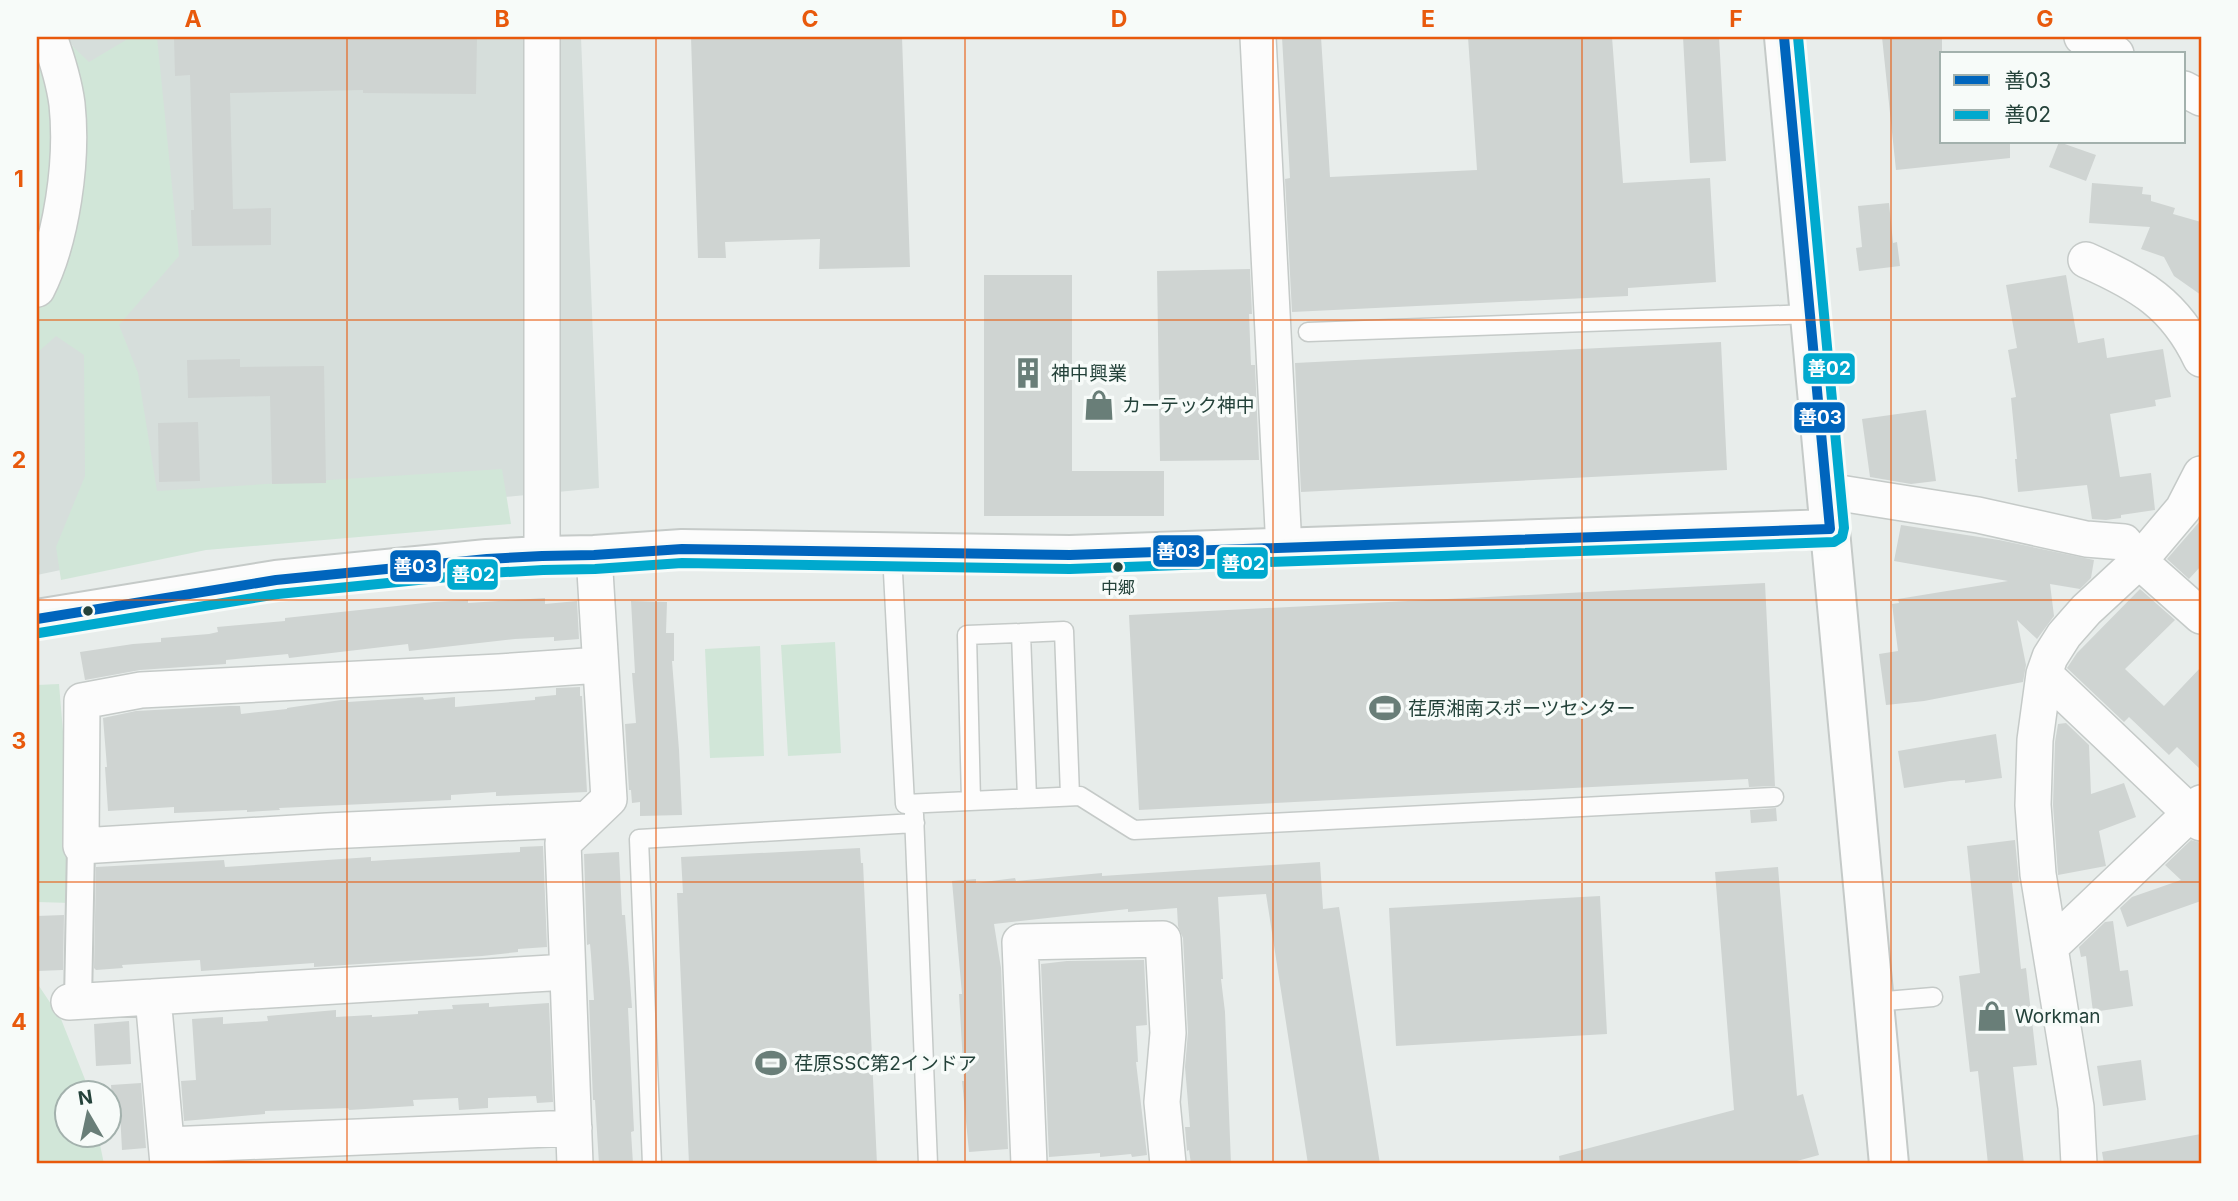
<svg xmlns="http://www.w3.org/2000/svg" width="2238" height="1201" font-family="Inter,'Noto Sans JP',sans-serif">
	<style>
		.built { fill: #d6dedb }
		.green { fill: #d1e6d8 }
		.building { fill: #cfd4d2 }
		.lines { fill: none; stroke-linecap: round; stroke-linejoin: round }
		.service-casing { stroke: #c5cac8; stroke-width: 21 }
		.pedestrian-casing { stroke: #c5cac8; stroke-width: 30 }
		.minor-casing { stroke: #c5cac8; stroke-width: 38 }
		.tertiary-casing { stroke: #c5cac8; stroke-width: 42 }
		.service { stroke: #fcfcfc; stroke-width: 18 }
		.pedestrian { stroke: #fcfcfc; stroke-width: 26 }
		.minor { stroke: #fcfcfc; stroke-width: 35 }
		.tertiary { stroke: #fcfcfc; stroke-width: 38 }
		.bus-1-casing { stroke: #f7fbf9; stroke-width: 16 }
		.bus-2-casing { stroke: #f7fbf9; stroke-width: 16 }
		.bus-1 { stroke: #0065bd; stroke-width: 10 }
		.bus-2 { stroke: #00a9ce; stroke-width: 10 }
		.grid { fill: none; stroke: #e8590c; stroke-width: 2; stroke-opacity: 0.55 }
		.bus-dot { fill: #24423a; stroke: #f7fbf9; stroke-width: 2.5 }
		.labels { text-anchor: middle; stroke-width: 7; stroke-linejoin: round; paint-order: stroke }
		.bus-label { font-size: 17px; fill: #24423a; stroke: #f7fbf9 }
		.poi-label { font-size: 19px; fill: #24423a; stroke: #f7fbf9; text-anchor: start }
		.line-badge { stroke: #f7fbf9; stroke-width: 2.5 }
		.badge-label { font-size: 19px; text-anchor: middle; font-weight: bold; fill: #fff }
		.neatline { fill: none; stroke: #e8590c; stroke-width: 2.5 }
		.grid-label { font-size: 23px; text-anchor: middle; font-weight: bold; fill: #e8590c }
	</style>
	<rect width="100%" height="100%" fill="#e8edeb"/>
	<path class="built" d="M 68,37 L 581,37 L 599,488 L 327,514 L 37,575 L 37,333 L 95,89 Z"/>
	<path class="green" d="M 37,37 L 63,37 L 89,62 L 131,37 L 157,37 L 179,256 L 119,325 L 138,373 L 157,491 L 502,469 L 511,524 L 206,550 L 61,580 L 56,547 L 85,476 L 84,355 L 56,336 L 37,353 Z
		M 835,642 L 841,753 L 788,756 L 781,645 Z
		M 760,646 L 764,756 L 710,758 L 705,649 Z
		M 59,684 L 71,827 L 71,903 L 37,902 L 37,685 Z
		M 37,983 L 61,1019 L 90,1092 L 66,1092 L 66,1134 L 98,1135 L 104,1164 L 37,1164 Z"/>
	<path class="building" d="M 174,37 L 477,37 L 476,94 L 363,93 L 363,90 L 230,93 L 233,209 L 271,208 L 271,245 L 192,246 L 191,210 L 194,210 L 190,75 L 175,76 Z
		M 691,37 L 902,37 L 910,267 L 819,269 L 820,239 L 725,242 L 726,258 L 698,258 Z
		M 1282,37 L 1321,37 L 1330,177 L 1477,170 L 1468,37 L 1612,37 L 1623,183 L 1710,178 L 1716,282 L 1628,288 L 1628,296 L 1292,312 L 1285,179 L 1290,178 Z
		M 1683,37 L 1719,37 L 1726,161 L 1690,163 Z
		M 1882,37 L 1942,37 L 1942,142 L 2010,142 L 2010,158 L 1896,170 Z
		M 2059,142 L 2096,155 L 2086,181 L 2049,167 Z
		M 2092,183 L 2143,187 L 2142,194 L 2151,195 L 2151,201 L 2175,208 L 2173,214 L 2201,222 L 2201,295 L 2174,276 L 2164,257 L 2141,249 L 2150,227 L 2089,223 Z
		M 1889,203 L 1893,243 L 1897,242 L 1900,266 L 1859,271 L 1856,248 L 1862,247 L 1858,206 Z
		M 1250,269 L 1252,314 L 1249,314 L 1251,365 L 1255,365 L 1259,460 L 1160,461 L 1157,271 Z
		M 984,275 L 1072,275 L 1072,471 L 1164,471 L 1164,516 L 984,516 Z
		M 2066,275 L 2078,343 L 2104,338 L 2107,358 L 2163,349 L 2171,397 L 2155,400 L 2156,406 L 2110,414 L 2120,477 L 2151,473 L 2155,510 L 2121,515 L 2121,518 L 2106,520 L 2092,519 L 2087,485 L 2018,492 L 2015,459 L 2017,459 L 2011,398 L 2016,397 L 2008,350 L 2017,348 L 2006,285 Z
		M 1721,342 L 1727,470 L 1301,492 L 1295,363 Z
		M 240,359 L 240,367 L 324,366 L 326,483 L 272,484 L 270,396 L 188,398 L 187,360 Z
		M 1926,410 L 1936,481 L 1911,484 L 1870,477 L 1862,419 Z
		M 198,422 L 200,481 L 159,482 L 158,423 Z
		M 2201,520 L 2201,566 L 2189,579 L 2167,559 Z
		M 1901,525 L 1999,540 L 2094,560 L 2091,578 L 2080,589 L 2050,584 L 2054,616 L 2037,639 L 2017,620 L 2026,665 L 2023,682 L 1924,701 L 1886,705 L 1879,654 L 1898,651 L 1892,604 L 1899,603 L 1898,599 L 2008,581 L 1894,561 Z
		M 1765,583 L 1775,786 L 1749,787 L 1748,779 L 1139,810 L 1129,615 Z
		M 2140,589 L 2175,620 L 2125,669 L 2164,706 L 2201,667 L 2201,770 L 2177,747 L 2169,755 L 2129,717 L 2124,722 L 2067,668 L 2077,653 Z
		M 545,598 L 545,604 L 577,601 L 579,639 L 554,641 L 554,637 L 515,639 L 409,651 L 408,644 L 289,658 L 288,654 L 226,660 L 226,664 L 140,670 L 85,680 L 80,652 L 133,644 L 161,642 L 161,638 L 209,634 L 218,632 L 217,627 L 285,621 L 285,618 L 434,602 L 468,600 L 468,603 Z
		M 631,601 L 667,602 L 666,633 L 674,633 L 674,661 L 672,661 L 679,750 L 682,815 L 640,816 L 640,802 L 632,803 L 631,790 L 629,790 L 625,724 L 636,723 L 632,673 L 635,673 Z
		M 580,687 L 580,696 L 582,696 L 587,792 L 496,796 L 496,792 L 451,795 L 451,800 L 279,808 L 280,810 L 247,812 L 247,810 L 174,813 L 174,807 L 108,811 L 105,767 L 107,767 L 103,718 L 136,711 L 229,706 L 240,706 L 241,714 L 287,709 L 287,708 L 341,700 L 348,700 L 348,702 L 423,697 L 424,700 L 455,697 L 455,707 L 535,700 L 535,697 L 556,695 L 556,688 Z
		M 2066,723 L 2089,745 L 2091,794 L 2124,783 L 2136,817 L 2099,831 L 2106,866 L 2058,875 L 2053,805 L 2055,742 L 2058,724 Z
		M 1996,734 L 2002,778 L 1965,783 L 1965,780 L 1950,781 L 1904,788 L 1898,751 Z
		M 1776,808 L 1777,821 L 1751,823 L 1750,810 Z
		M 2015,840 L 2019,882 L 2012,883 L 2021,969 L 2026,968 L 2037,1065 L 2013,1067 L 2024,1164 L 1988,1164 L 1978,1071 L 1970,1072 L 1959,976 L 1980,973 L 1967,846 Z
		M 2191,840 L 2201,843 L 2201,901 L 2127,927 L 2120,908 L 2132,897 L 2181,880 L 2165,865 Z
		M 543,846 L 547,947 L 518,949 L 518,952 L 482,956 L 314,967 L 314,963 L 201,971 L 200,960 L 122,965 L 123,968 L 96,970 L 94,968 L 96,867 L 224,860 L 225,867 L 371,857 L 371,861 L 520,852 L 520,847 Z
		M 860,848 L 861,863 L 863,863 L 877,1164 L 689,1164 L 677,893 L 683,893 L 681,857 Z
		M 619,852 L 622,915 L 625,915 L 632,1008 L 628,1008 L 634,1131 L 631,1132 L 633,1164 L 599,1164 L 595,1100 L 593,1100 L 589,1000 L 594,1000 L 591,955 L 590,944 L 587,945 L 584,854 Z
		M 1320,862 L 1323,909 L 1339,907 L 1380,1164 L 1308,1164 L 1266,894 L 1218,897 L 1223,979 L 1221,979 L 1225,1012 L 1231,1164 L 1191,1164 L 1189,1150 L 1187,1151 L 1185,1127 L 1190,1127 L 1185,1067 L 1188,1032 L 1183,938 L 1178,926 L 1177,908 L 1128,912 L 1128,909 L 994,924 L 1001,968 L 1008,1149 L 969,1152 L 962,1081 L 964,1081 L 959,994 L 962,994 L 952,881 L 976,879 L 976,883 L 1015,878 L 1016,881 L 1102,873 L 1102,876 Z
		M 1778,867 L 1797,1096 L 1803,1094 L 1819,1155 L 1786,1164 L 1560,1164 L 1559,1156 L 1734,1110 L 1715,872 Z
		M 1600,896 L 1607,1034 L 1396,1046 L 1389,908 Z
		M 64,915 L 63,970 L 37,971 L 37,916 Z
		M 2113,921 L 2120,971 L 2128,970 L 2133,1006 L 2093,1012 L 2086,956 L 2081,957 L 2079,947 L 2105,922 Z
		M 1144,960 L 1147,1025 L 1136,1026 L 1138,1062 L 1136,1062 L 1147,1155 L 1132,1157 L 1131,1154 L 1100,1157 L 1100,1153 L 1049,1157 L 1041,964 L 1067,961 Z
		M 489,1003 L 489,1007 L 549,1003 L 553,1102 L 537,1103 L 536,1096 L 488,1098 L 488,1108 L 459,1110 L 458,1098 L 413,1100 L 414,1106 L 349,1110 L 348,1108 L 265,1111 L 265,1114 L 184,1121 L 181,1081 L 196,1080 L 192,1019 L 223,1017 L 223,1024 L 268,1021 L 267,1016 L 336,1010 L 336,1017 L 372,1015 L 372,1017 L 418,1014 L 418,1011 L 453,1009 L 452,1005 Z
		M 129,1021 L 131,1064 L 96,1066 L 94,1024 Z
		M 2141,1060 L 2146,1100 L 2103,1106 L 2097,1066 Z
		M 141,1083 L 146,1148 L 122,1150 L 120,1112 L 113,1112 L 111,1085 Z
		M 2201,1134 L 2201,1162 L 2104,1164 L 2102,1152 Z"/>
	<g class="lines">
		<defs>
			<path id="service" d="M 1308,332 L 1810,314
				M 892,553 L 905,804 L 1080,796 L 1134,830 L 1774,797
				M 1021,633 L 1064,631 L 1070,796
				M 971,801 L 967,635 L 1021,633 L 1027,798
				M 914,814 L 928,1164
				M 1874,1002 L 1933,997
				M 652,1164 L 639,839 L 915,823"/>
			<path id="pedestrian" d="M 78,1001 L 81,846"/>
			<path id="minor" d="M 542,37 L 542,556
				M 1258,37 L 1284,549
				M 2082,37 L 2116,54
				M 2184,89 L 2201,98
				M 2086,260 C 2140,284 2175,304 2201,359
				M 37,289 C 62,240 73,160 67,104 C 64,81 57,59 49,37
				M 1827,491 L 1978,515 L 2086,539 L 2124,542 L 2139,561 L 2201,616
				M 2044,674 L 2201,823
				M 588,819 L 327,831 L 81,846 L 82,701 L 141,690 L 499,672 L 600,665
				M 2050,947 L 2201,803
				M 153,997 L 168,1164
				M 69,1002 L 567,972
				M 167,1145 L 574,1128
				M 575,1164 L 563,843 L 609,799 L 594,555
				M 1029,1164 L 1020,942 L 1163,939 L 1168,1033 L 1162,1102 L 1168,1164
				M 2079,1164 L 2076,1107 L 2038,874 L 2033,805 L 2035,740 L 2044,674 L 2050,657 L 2064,635 L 2086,610 L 2139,561 L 2183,509 L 2201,474"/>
			<path id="tertiary" d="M 1784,37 L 1889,1164
				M 37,619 L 276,580 L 487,559 L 542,556 L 594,555 L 682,549 L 1070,555 L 1830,529"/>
		</defs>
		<use href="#service" class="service-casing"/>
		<use href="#pedestrian" class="pedestrian-casing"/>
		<use href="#minor" class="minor-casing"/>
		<use href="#tertiary" class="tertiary-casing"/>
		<use href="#service" class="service"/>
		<use href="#pedestrian" class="pedestrian"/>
		<use href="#minor" class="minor"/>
		<use href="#tertiary" class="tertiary"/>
		<defs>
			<path id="bus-1" d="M 37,619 L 276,580 L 487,559 L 542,556 L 594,555 L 682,549 L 1070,555 L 1830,529 L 1784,37"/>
			<path id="bus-2" d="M 39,633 L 278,594 L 488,573 L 543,570 L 595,569 L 682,563 L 1070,569 L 1834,542 L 1842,537 L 1844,528 L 1798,37"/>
		</defs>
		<use href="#bus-1" class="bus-1-casing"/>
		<use href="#bus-2" class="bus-2-casing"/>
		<use href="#bus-1" class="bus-1"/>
		<use href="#bus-2" class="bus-2"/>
	</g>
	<path class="grid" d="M 347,37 L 347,1164M 656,37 L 656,1164M 965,37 L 965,1164M 1273,37 L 1273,1164M 1582,37 L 1582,1164M 1891,37 L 1891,1164M 37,320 L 2201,320M 37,600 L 2201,600M 37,882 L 2201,882"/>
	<defs>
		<symbol id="building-bare" viewBox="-9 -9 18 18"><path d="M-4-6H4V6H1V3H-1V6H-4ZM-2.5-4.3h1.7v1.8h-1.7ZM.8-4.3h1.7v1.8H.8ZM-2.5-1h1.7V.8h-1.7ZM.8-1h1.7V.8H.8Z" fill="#697e78" stroke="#f7fbf9" stroke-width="2.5" paint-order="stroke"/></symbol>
		<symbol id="shop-bare" viewBox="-9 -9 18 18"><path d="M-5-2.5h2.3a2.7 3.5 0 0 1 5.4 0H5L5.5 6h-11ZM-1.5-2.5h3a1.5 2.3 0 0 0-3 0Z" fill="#697e78" stroke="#f7fbf9" stroke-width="2.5" paint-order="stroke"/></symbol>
		<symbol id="stadium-bare" viewBox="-9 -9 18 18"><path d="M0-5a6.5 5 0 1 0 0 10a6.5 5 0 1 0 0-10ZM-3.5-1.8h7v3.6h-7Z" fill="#697e78" stroke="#f7fbf9" stroke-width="2.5" paint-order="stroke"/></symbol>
	</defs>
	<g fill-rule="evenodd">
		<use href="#building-bare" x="1006" y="351" width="44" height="44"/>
		<use href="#shop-bare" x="1077" y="383" width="44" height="44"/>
		<use href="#stadium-bare" x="1363" y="686" width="44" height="44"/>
		<use href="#shop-bare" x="1970" y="994" width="44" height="44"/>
		<use href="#stadium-bare" x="749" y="1041" width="44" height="44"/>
	</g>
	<g class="bus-dot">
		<circle cx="1118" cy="567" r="6"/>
		<circle cx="88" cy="611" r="6"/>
	</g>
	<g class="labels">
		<g class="bus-label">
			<text x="1118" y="594">中郷</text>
		</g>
		<g class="poi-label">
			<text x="1051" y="380">神中興業</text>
			<text x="1122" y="412">カーテック神中</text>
			<text x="1408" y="715">荏原湘南スポーツセンター</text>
			<text x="2015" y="1023">Workman</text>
			<text x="794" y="1070">荏原SSC第2インドア</text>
		</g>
	</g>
	<g class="line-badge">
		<rect x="1802" y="352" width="54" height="33" rx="7" fill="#00a9ce"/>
		<rect x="1793" y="401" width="53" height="33" rx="7" fill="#0065bd"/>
		<rect x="1152" y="534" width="53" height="34" rx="7" fill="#0065bd"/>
		<rect x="1216" y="546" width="53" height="34" rx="7" fill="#00a9ce"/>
		<rect x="389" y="549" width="53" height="34" rx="7" fill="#0065bd"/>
		<rect x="446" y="558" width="53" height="33" rx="7" fill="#00a9ce"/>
	</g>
	<g class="badge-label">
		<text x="1829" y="375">善02</text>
		<text x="1820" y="424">善03</text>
		<text x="1178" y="558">善03</text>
		<text x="1243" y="570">善02</text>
		<text x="415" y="573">善03</text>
		<text x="473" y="581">善02</text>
	</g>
	<rect width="2238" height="1201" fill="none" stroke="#f7fbf9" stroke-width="77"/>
	<rect x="1940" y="52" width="245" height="91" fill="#f7fbf9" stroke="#a3b1ad" stroke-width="2"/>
	<rect x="1954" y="75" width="35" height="10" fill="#0065bd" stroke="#a3b1ad" stroke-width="2"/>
	<text x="2004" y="88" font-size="21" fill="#24423a">善03</text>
	<rect x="1954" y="110" width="35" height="10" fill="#00a9ce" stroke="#a3b1ad" stroke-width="2"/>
	<text x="2004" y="122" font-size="21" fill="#24423a">善02</text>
	<g transform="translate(88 1114) rotate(351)"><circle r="33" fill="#f7fbf9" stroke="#a3b1ad" stroke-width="2"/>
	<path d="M0-5L12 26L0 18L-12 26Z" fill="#697e78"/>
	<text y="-10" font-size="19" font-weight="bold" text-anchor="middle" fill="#24423a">N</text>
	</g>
	<rect x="38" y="38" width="2162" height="1124" class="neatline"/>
	<g class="grid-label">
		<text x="193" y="27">A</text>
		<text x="502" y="27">B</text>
		<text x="810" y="27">C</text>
		<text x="1119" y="27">D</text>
		<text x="1428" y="27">E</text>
		<text x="1736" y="27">F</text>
		<text x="2045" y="27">G</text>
		<text x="19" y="187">1</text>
		<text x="19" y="468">2</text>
		<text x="19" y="749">3</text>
		<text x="19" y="1030">4</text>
	</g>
</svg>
